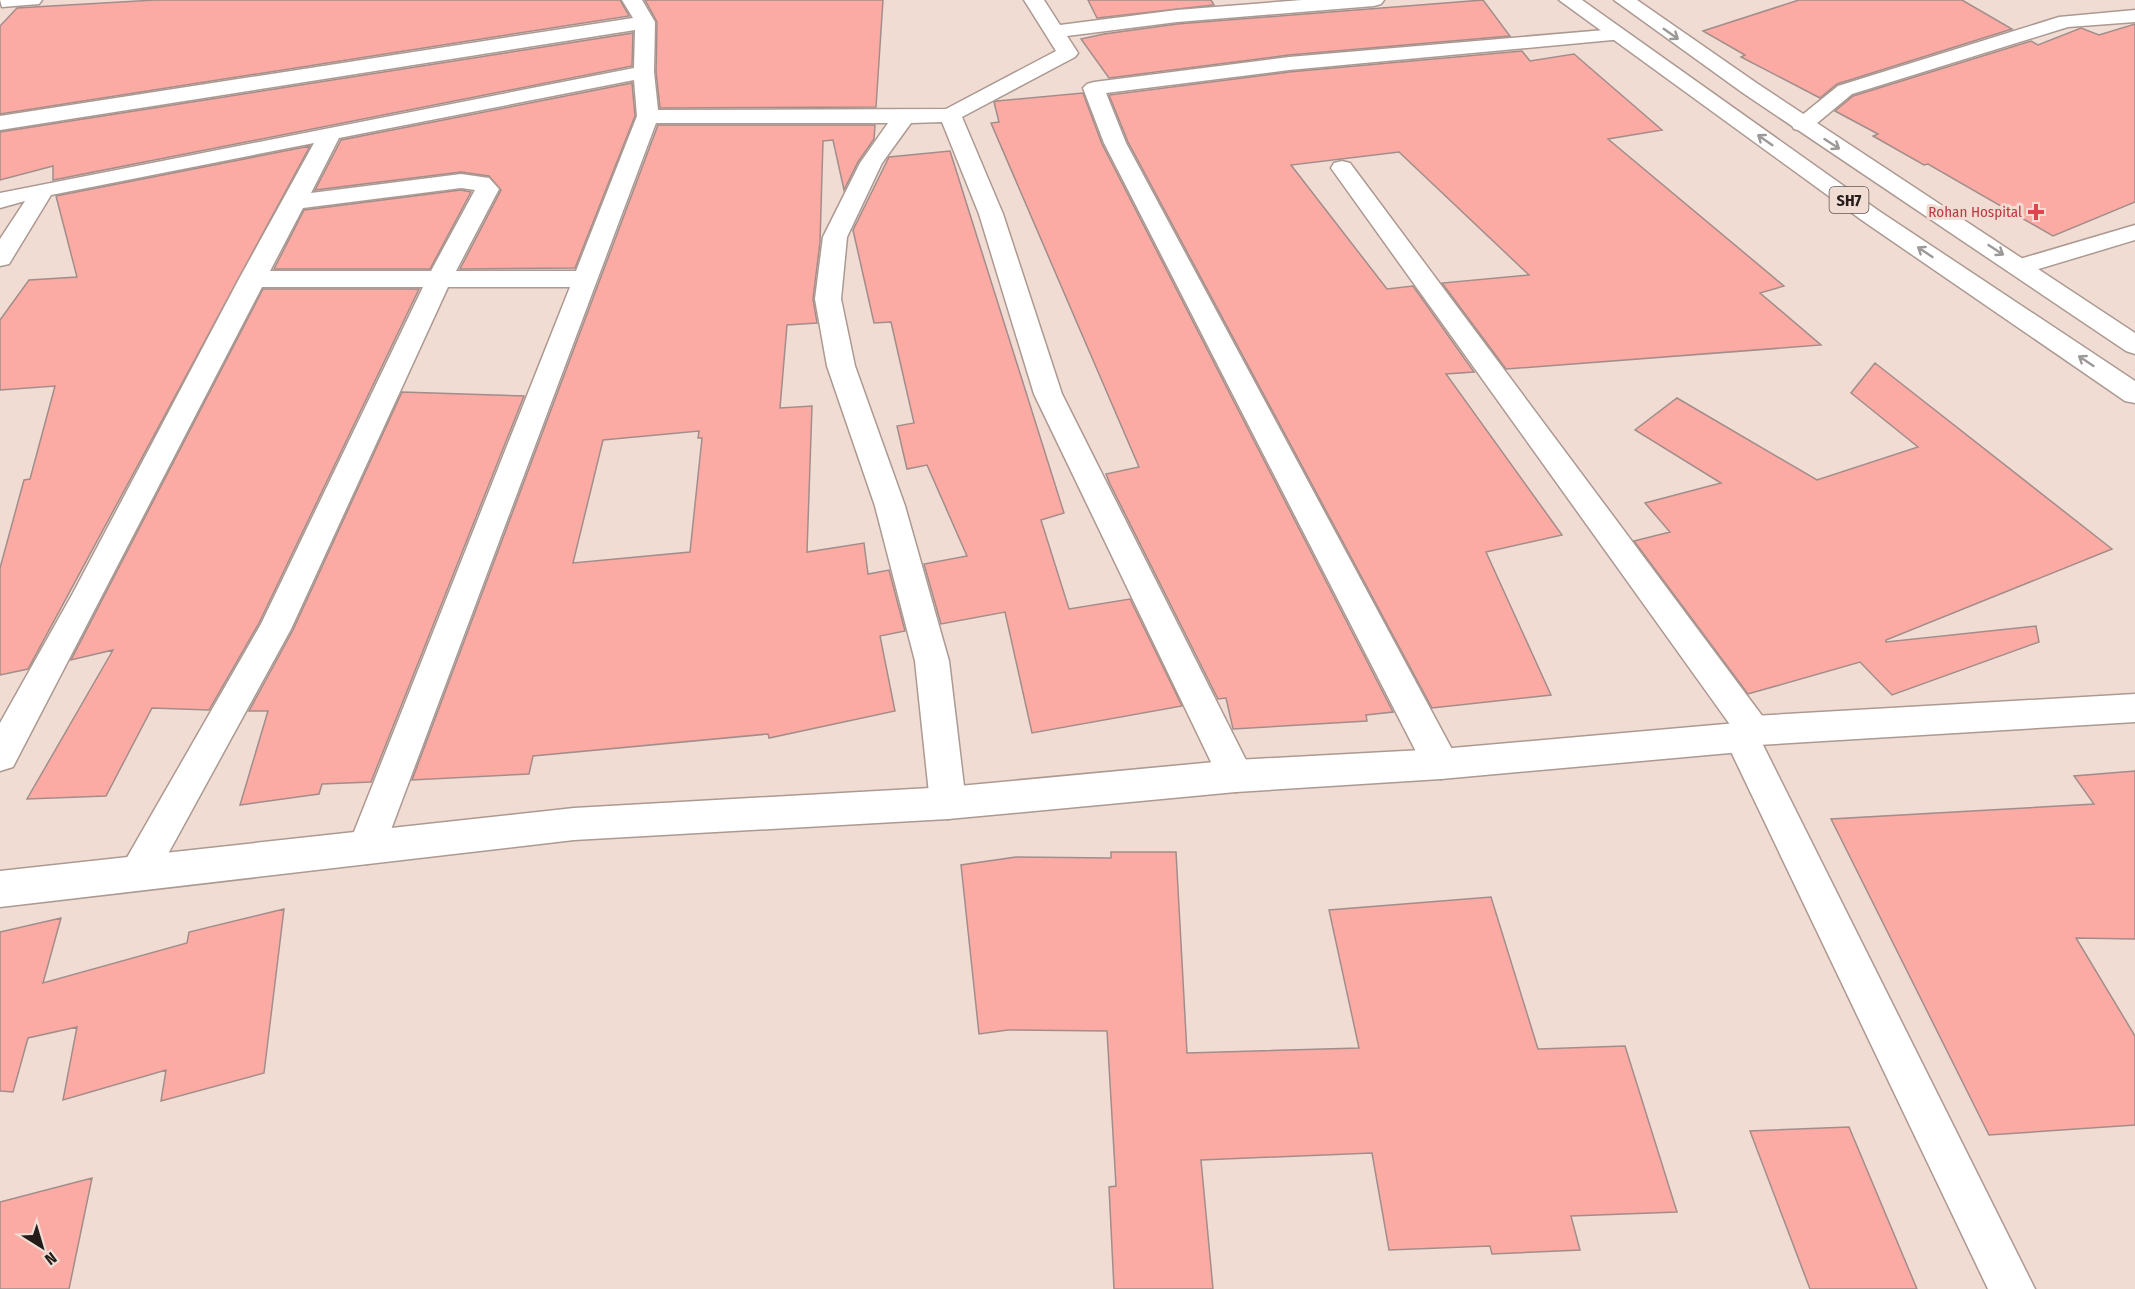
<svg xmlns="http://www.w3.org/2000/svg" width="2135" height="1289" font-family="'Fira Sans Condensed',sans-serif">
	<style>
		.building { fill: #fbaba3; stroke: #a28d8b; stroke-width: 1.5; fill-rule: evenodd }
		.lines { fill: none; stroke-linecap: round; stroke-linejoin: round }
		.minor-casing { stroke: #ac9991; stroke-width: 3 }
		.tertiary-casing { stroke: #ac9991; stroke-width: 3 }
		.primary-casing { stroke: #ac9991; stroke-width: 3 }
		.minor { fill: #fff; fill-rule: evenodd }
		.tertiary { fill: #fff; fill-rule: evenodd }
		.primary { fill: #fff; fill-rule: evenodd }
		.oneway { stroke: #9c9998 }
		.health-dot { fill: #e0444e; stroke: #f1dcd4; stroke-width: 2 }
		.labels { text-anchor: middle; stroke-width: 6; stroke-linejoin: round; paint-order: stroke }
		.far-health-label { font-size: 15px; fill: #be3a42; stroke: #f1dcd4; text-anchor: end }
		.shield { fill: #f1dcd4; stroke: #615651; stroke-width: 1.5 }
		.shield-label { font-size: 16px; font-weight: bold; fill: #231c19 }
	</style>
	<rect width="100%" height="100%" fill="#f1dcd4"/>
	<path class="building" d="M 155,0 L 620,0 L 629,16 L 0,114 L 0,26 L 17,8 Z
		M 645,0 L 883,0 L 876,107 L 660,108 L 656,72 L 657,22 Z
		M 1088,0 L 1211,0 L 1214,5 L 1097,18 Z
		M 1483,0 L 1510,36 L 1289,55 L 1109,78 L 1081,39 L 1104,34 L 1177,24 Z
		M 1799,0 L 1962,0 L 2012,29 L 1837,84 L 1820,98 L 1741,57 L 1745,55 L 1703,31 Z
		M 2135,24 L 2135,202 L 2053,236 L 1928,164 L 1924,165 L 1873,136 L 1878,134 L 1835,111 L 1853,96 L 2031,41 L 2038,45 L 2081,28 L 2099,35 Z
		M 633,33 L 632,66 L 53,180 L 53,166 L 0,180 L 0,132 Z
		M 1522,51 L 1530,61 L 1574,54 L 1662,130 L 1608,139 L 1784,286 L 1760,293 L 1821,345 L 1506,369 L 1442,283 L 1529,275 L 1399,152 L 1291,165 L 1387,289 L 1413,286 L 1474,372 L 1446,374 L 1562,535 L 1486,552 L 1551,695 L 1432,708 L 1128,142 L 1109,95 L 1289,72 Z
		M 632,83 L 635,116 L 575,268 L 460,269 L 501,190 L 489,176 L 461,172 L 315,190 L 341,140 Z
		M 1083,93 L 1102,144 L 1393,712 L 1366,715 L 1367,721 L 1233,729 L 1226,698 L 1218,699 L 1110,484 L 1106,474 L 1139,467 L 991,123 L 999,122 L 994,102 L 997,101 Z
		M 658,125 L 875,125 L 874,139 L 858,162 L 844,190 L 833,140 L 823,141 L 820,242 L 813,299 L 817,323 L 787,325 L 780,408 L 812,406 L 807,552 L 864,543 L 868,574 L 889,570 L 905,631 L 880,636 L 895,711 L 769,738 L 768,734 L 533,756 L 529,774 L 412,780 ZM 699,431 L 698,438 L 702,438 L 690,552 L 573,563 L 603,440 Z
		M 310,146 L 28,669 L 0,675 L 0,568 L 24,480 L 30,479 L 55,386 L 0,390 L 0,320 L 29,280 L 77,277 L 56,196 Z
		M 950,151 L 1064,513 L 1041,520 L 1069,609 L 1130,599 L 1182,706 L 1032,733 L 1005,612 L 941,624 L 924,564 L 967,556 L 927,465 L 907,469 L 897,426 L 914,423 L 891,322 L 874,323 L 853,230 L 889,157 Z
		M 461,190 L 471,192 L 430,269 L 274,269 L 304,210 Z
		M 263,289 L 419,289 L 259,623 L 209,710 L 152,708 L 106,796 L 27,799 L 113,650 L 71,660 Z
		M 1875,363 L 2112,549 L 1886,640 L 1886,642 L 2036,626 L 2039,642 L 1892,695 L 1860,662 L 1748,694 L 1634,541 L 1670,532 L 1645,503 L 1721,483 L 1635,430 L 1677,398 L 1817,480 L 1918,447 L 1851,393 Z
		M 402,392 L 524,396 L 371,782 L 322,784 L 319,794 L 240,805 L 268,711 L 249,711 L 293,630 Z
		M 2135,771 L 2135,939 L 2076,938 L 2135,1036 L 2135,1125 L 1989,1135 L 1831,819 L 2094,804 L 2074,776 Z
		M 1111,852 L 1176,852 L 1187,1053 L 1359,1048 L 1329,910 L 1491,897 L 1538,1049 L 1625,1046 L 1677,1212 L 1571,1216 L 1580,1250 L 1492,1254 L 1490,1246 L 1389,1250 L 1372,1153 L 1201,1160 L 1213,1289 L 1114,1289 L 1109,1187 L 1116,1186 L 1107,1031 L 1008,1030 L 979,1034 L 961,865 L 1016,857 L 1111,858 Z
		M 284,909 L 264,1073 L 161,1101 L 166,1070 L 63,1100 L 77,1027 L 28,1038 L 13,1092 L 0,1091 L 0,932 L 61,918 L 43,983 L 187,943 L 189,932 Z
		M 1849,1127 L 1917,1289 L 1810,1289 L 1750,1131 Z
		M 92,1178 L 69,1289 L 0,1289 L 0,1202 Z"/>
	<g class="lines">
		<defs>
			<path id="minor" d="M 0,0 L 42,0 L 39,4 L 2,7 Z
				M 622,0 L 642,0 L 655,22 L 654,72 L 658,110 L 946,109 L 1056,51 L 1024,0 L 1044,0 L 1060,25 L 1177,10 L 1302,0 L 1384,0 L 1381,4 L 1374,6 L 1177,22 L 1067,36 L 1078,53 L 1075,57 L 962,117 L 1003,214 L 1062,394 L 1254,776 L 1249,787 L 1236,792 L 1223,787 L 1034,394 L 979,214 L 942,122 L 911,123 L 882,163 L 847,237 L 841,299 L 855,366 L 905,506 L 949,661 L 966,803 L 961,814 L 948,819 L 935,814 L 930,803 L 915,661 L 875,506 L 827,366 L 815,299 L 823,237 L 860,163 L 888,123 L 656,123 L 380,859 L 367,864 L 354,859 L 348,847 L 570,287 L 448,287 L 291,629 L 151,885 L 138,890 L 125,885 L 119,873 L 125,861 L 261,624 L 423,287 L 262,287 L 13,767 L 0,771 L 0,723 L 73,593 L 239,279 L 314,143 L 51,195 L 9,264 L 0,266 L 0,239 L 25,201 L 0,208 L 0,193 L 634,68 L 635,30 L 0,130 L 0,116 L 633,18 ZM 634,80 L 637,116 L 576,271 L 456,271 L 499,189 L 489,178 L 461,174 L 311,193 L 339,138 ZM 461,188 L 475,190 L 431,271 L 270,271 L 303,208 Z
				M 2135,10 L 2135,22 L 2068,27 L 1852,94 L 1810,129 L 1802,131 L 1794,129 L 1791,124 L 1838,86 L 2059,17 Z
				M 1616,29 L 1623,31 L 1626,35 L 1623,39 L 1289,70 L 1106,93 L 1126,143 L 1454,753 L 1459,764 L 1454,775 L 1441,779 L 1428,775 L 1104,143 L 1083,88 L 1087,84 L 1094,82 L 1289,57 Z
				M 1342,161 L 1350,163 L 1766,721 L 1771,731 L 1766,741 L 1762,743 L 2035,1289 L 1988,1289 L 1724,737 L 1731,726 L 1331,168 L 1334,163 Z
				M 2135,225 L 2135,240 L 2022,274 L 2013,271 L 2010,266 L 2013,261 Z"/>
			<path id="tertiary" d="M 2135,694 L 2135,722 L 1758,745 L 1741,752 L 1441,779 L 1236,792 L 948,819 L 574,840 L 0,907 L 0,871 L 574,808 L 948,787 L 1236,760 L 1441,749 L 1737,723 L 1754,716 Z"/>
			<path id="primary" d="M 1559,0 L 1582,0 L 1879,211 L 2135,381 L 2135,403 L 2125,401 L 1863,221 Z
				M 1614,0 L 1637,0 L 1758,84 L 2135,333 L 2135,354 L 2126,351 L 1743,93 Z"/>
		</defs>
		<use href="#minor" class="minor-casing"/>
		<use href="#tertiary" class="tertiary-casing"/>
		<use href="#primary" class="primary-casing"/>
		<use href="#minor" class="minor"/>
		<use href="#tertiary" class="tertiary"/>
		<use href="#primary" class="primary"/>
	</g>
	<defs><path id="oneway-shaft" d="M-6 0H5M1.5-3L5.5 0L1.5 3" fill="none" stroke-width="1.6" stroke-linecap="round" stroke-linejoin="round" transform="scale(1.5)"/></defs>
	<g class="oneway">
		<use href="#oneway-shaft" transform="translate(1671 34) rotate(35)"/>
		<use href="#oneway-shaft" transform="translate(1765 140) rotate(-145)"/>
		<use href="#oneway-shaft" transform="translate(1832 144) rotate(33)"/>
		<use href="#oneway-shaft" transform="translate(1996 250) rotate(33)"/>
		<use href="#oneway-shaft" transform="translate(1925 252) rotate(-146)"/>
		<use href="#oneway-shaft" transform="translate(2086 361) rotate(-146)"/>
	</g>
	<path class="health-dot" d="M2033 203h6v6h6v6h-6v6h-6v-6h-6v-6h6z"/>
	<g class="labels">
		<g class="far-health-label">
			<text x="2022" y="217">Rohan Hospital</text>
		</g>
		<rect class="shield" x="1829.5" y="187" width="39" height="26" rx="4.5"/>
		<g class="shield-label">
			<text x="1849" y="206">SH7</text>
		</g>
	</g>
	<g transform="translate(42 1247) rotate(143)" stroke="#f1dcd4" stroke-width="4.5" paint-order="stroke">
	<path d="M0-4.5L10 22L0 15L-10 22Z" fill="#231c19"/>
	<text y="-9" font-size="16" font-weight="bold" text-anchor="middle" fill="#231c19">N</text>
	</g>
</svg>
